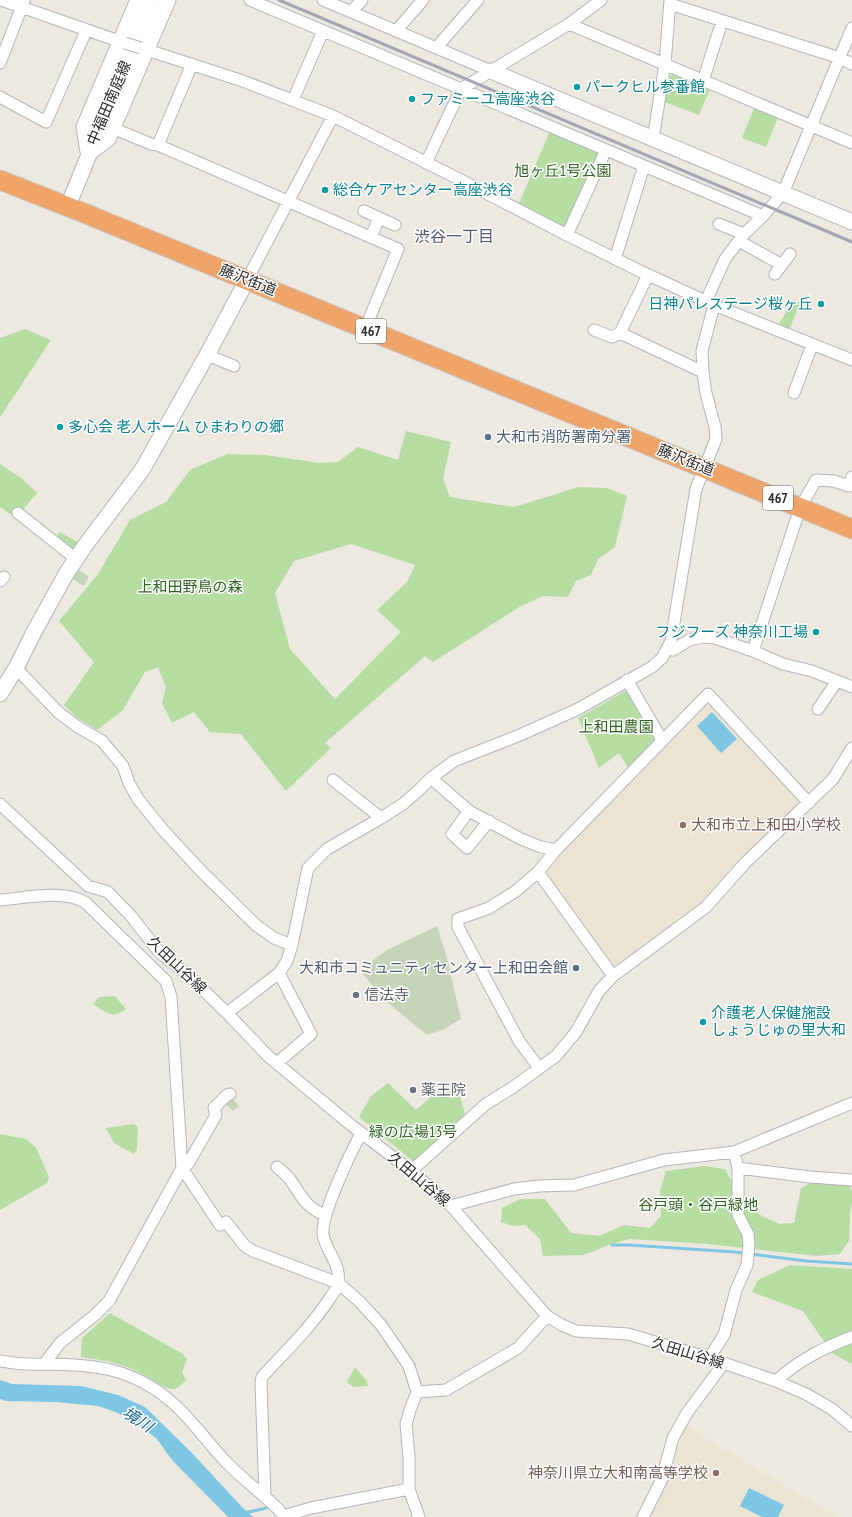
<svg xmlns="http://www.w3.org/2000/svg" width="852" height="1517" font-family="'PT Sans Narrow','Noto Sans JP',sans-serif">
	<style>
		.education { fill: #ece4d2 }
		.green { fill: #b6dea2; fill-rule: evenodd }
		.cemetery { fill: #c6d5b9 }
		.water { fill: #7ec7e4 }
		.lines { fill: none; stroke-linecap: round; stroke-linejoin: round }
		.stream { stroke: #7ec7e4; stroke-width: 3 }
		.street-casing { stroke: #b4b6be; stroke-width: 13 }
		.secondary-casing { stroke: #b4b6be; stroke-width: 17 }
		.highway-casing { stroke: #c8c8c8; stroke-width: 21 }
		.street { stroke: #fff; stroke-width: 11 }
		.secondary { stroke: #fff; stroke-width: 15 }
		.highway { stroke: #efa569; stroke-width: 19 }
		.rail { stroke: #a3a6b5; stroke-width: 3 }
		.street-bridge-casing { stroke: #b4b6be; stroke-width: 13; stroke-linecap: butt }
		.street-bridge { stroke: #fff; stroke-width: 11 }
		.culture-dot { fill: #0f9aa8; stroke: #fff; stroke-width: 1.5 }
		.service-dot { fill: #5c6f8a; stroke: #fff; stroke-width: 1.5 }
		.education-dot { fill: #8d6e63; stroke: #fff; stroke-width: 1.5 }
		.worship-dot { fill: #6b7280; stroke: #fff; stroke-width: 1.5 }
		.labels { text-anchor: middle; stroke-width: 3; stroke-linejoin: round; paint-order: stroke }
		.shield { fill: #fff; stroke: #6b6b6b; stroke-width: 1 }
		.shield-label { font-size: 14px; font-weight: bold; fill: #2c2c2c }
		.culture-label { font-size: 15px; fill: #0d838f; stroke: #fff; text-anchor: start }
		.street-label { font-size: 15px; fill: #2c2c2c; stroke: #fff }
		.park-label { font-size: 15px; fill: #2f6422; stroke: #fff }
		.service-label { font-size: 15px; fill: #4e5e75; stroke: #fff; text-anchor: start }
		.education-label { font-size: 15px; fill: #785e54; stroke: #fff; text-anchor: start }
		.worship-label { font-size: 15px; fill: #5b616d; stroke: #fff; text-anchor: start }
		.neighbourhood-label { font-size: 16px; fill: #515779; stroke: #fff }
		.water-label { font-size: 16px; font-style: italic; fill: #1b6792; stroke: #fff }
	</style>
	<rect width="100%" height="100%" fill="#ede8e0"/>
	<path class="education" d="M 711,699 L 804,799 L 705,907 L 613,975 L 540,873 Z
		M 686,1426 L 836,1517 L 649,1517 L 667,1480 L 673,1465 L 681,1436 Z"/>
	<path class="green" d="M 675,74 L 710,89 L 699,115 L 662,101 L 666,78 Z
		M 754,108 L 778,117 L 766,147 L 742,138 Z
		M 550,131 L 598,152 L 600,156 L 568,227 L 564,228 L 518,206 Z
		M 793,300 L 800,303 L 789,330 L 778,326 Z
		M 25,329 L 51,340 L 0,417 L 0,338 Z
		M 406,431 L 451,442 L 443,479 L 450,497 L 514,507 L 579,487 L 607,488 L 627,496 L 615,547 L 598,559 L 591,575 L 576,581 L 568,597 L 543,596 L 521,606 L 433,662 L 425,656 L 325,743 L 331,748 L 286,791 L 241,734 L 210,732 L 194,712 L 172,723 L 162,703 L 166,687 L 158,667 L 145,672 L 123,710 L 97,730 L 76,717 L 64,705 L 94,662 L 59,621 L 98,574 L 130,520 L 166,502 L 190,470 L 227,454 L 265,455 L 319,463 L 338,462 L 358,447 L 398,460 ZM 351,544 L 415,565 L 407,582 L 377,610 L 401,632 L 335,699 L 290,649 L 275,593 L 294,561 Z
		M 0,464 L 21,478 L 37,493 L 16,518 L 0,507 Z
		M 59,532 L 80,543 L 70,552 L 56,539 Z
		M 627,690 L 658,744 L 630,770 L 619,753 L 599,768 L 578,718 Z
		M 115,996 L 126,1009 C 113,1020 104,1011 93,1004 L 99,997 Z
		M 447,1082 L 451,1092 L 459,1093 L 465,1114 L 414,1162 L 359,1117 L 371,1096 L 388,1083 L 416,1110 Z
		M 134,1124 L 137,1126 L 138,1129 L 137,1150 L 134,1154 L 114,1143 L 106,1128 Z
		M 0,1134 L 26,1139 L 36,1148 L 49,1177 L 47,1183 L 0,1210 Z
		M 704,1166 L 725,1169 L 733,1183 L 735,1204 L 758,1207 L 758,1214 L 779,1224 L 794,1223 L 801,1188 L 813,1181 L 849,1185 L 852,1191 L 852,1203 L 850,1212 L 849,1241 L 840,1254 L 817,1256 L 707,1244 L 629,1239 L 608,1245 L 595,1251 L 582,1255 L 543,1256 L 540,1239 L 525,1225 L 513,1226 L 501,1222 L 502,1208 L 520,1199 L 545,1199 L 571,1233 L 599,1236 L 624,1225 L 650,1228 L 661,1216 L 660,1191 L 666,1171 Z
		M 790,1265 L 852,1269 L 852,1364 L 832,1353 L 803,1311 L 752,1292 L 758,1280 Z
		M 110,1313 L 183,1354 L 187,1359 L 182,1372 L 186,1380 C 183,1384 178,1388 174,1389 C 165,1390 154,1380 146,1376 C 123,1363 107,1361 81,1357 L 82,1338 Z
		M 355,1367 L 367,1381 L 368,1386 L 353,1387 L 347,1382 Z"/>
	<path class="cemetery" d="M 78,569 L 89,577 L 83,586 L 72,578 Z
		M 437,926 L 447,958 L 461,1019 L 443,1030 L 427,1035 L 382,998 L 360,970 L 387,950 Z
		M 230,1096 L 239,1106 L 233,1111 L 224,1102 Z"/>
	<path class="water" d="M 712,712 L 737,739 L 721,753 L 697,726 Z
		M 0,1380 L 12,1384 L 81,1386 L 118,1395 L 145,1407 L 191,1452 L 241,1506 L 253,1517 L 228,1517 L 172,1460 L 157,1439 L 140,1426 L 118,1413 L 98,1406 L 56,1402 L 6,1401 L 0,1399 Z
		M 749,1488 L 784,1505 L 778,1517 L 762,1517 L 740,1506 Z"/>
	<g class="lines">
		<path class="stream" d="M 612,1245 L 629,1245 L 735,1252 L 806,1261 L 852,1264
			M 245,1513 L 266,1508"/>
		<defs>
			<path id="street" d="M 1,0 C 42,14 83,29 125,43
				M 250,0 L 763,216
				M 323,0 L 491,71
				M 670,4 L 840,58 L 852,64
				M 351,12 L 362,0
				M 569,24 L 852,143
				M 396,31 L 423,0
				M 141,48 L 243,81 L 333,116 L 459,179 L 567,235 L 642,272 L 714,305 L 852,360
				M 436,48 L 478,0
				M 0,63 L 24,1
				M 192,64 L 158,145 L 398,249 L 365,329
				M 703,81 L 722,21
				M 0,97 L 46,122 L 86,31
				M 293,100 L 323,31
				M 117,130 L 151,144 L 158,145
				M 653,139 L 665,64 L 670,0
				M 426,163 L 461,89 L 569,24 L 601,0
				M 364,211 L 395,225
				M 719,224 L 744,234
				M 567,235 L 606,150
				M 371,237 L 379,218
				M 739,241 L 782,265
				M 615,259 L 644,166
				M 775,274 L 790,254
				M 648,275 L 620,333 L 703,372
				M 247,280 L 333,116
				M 706,301 L 725,259 L 744,234 L 763,216 L 783,193 L 852,28
				M 594,330 L 612,337 L 620,333
				M 207,355 L 234,366
				M 794,393 L 812,345
				M 18,513 L 76,559
				M 0,581 L 4,577
				M 667,649 L 673,650 L 689,640 L 703,637 L 715,638 L 753,651 L 783,664 L 812,671 L 852,687
				M 753,651 L 800,508 L 816,480 L 834,481 L 849,486 L 852,477
				M 16,668 L 58,712 L 78,727 L 102,741 L 123,766 L 129,783 L 138,799 L 163,830 L 203,873 L 257,926 L 274,938 L 292,945
				M 627,680 L 662,740
				M 818,709 L 837,681
				M 431,778 L 469,811 L 521,839 L 541,847 L 556,850
				M 333,780 L 381,818
				M 0,804 L 88,886 L 108,892 L 131,916 L 160,953 L 189,976 L 227,1013 L 268,1056 L 351,1125 L 411,1171 L 451,1206 L 547,1316 L 562,1325 L 576,1331 L 628,1334 L 709,1358 L 776,1381 L 806,1394 L 832,1409 L 852,1426
				M 469,811 L 452,834 L 467,848 L 489,821
				M 538,872 L 613,976
				M 0,900 C 26,898 64,889 86,903 L 166,981 L 171,997 L 182,1168 L 109,1301 L 95,1315 L 60,1343 L 44,1364 C 29,1365 15,1364 0,1361
				M 227,1013 L 279,973 L 287,961 L 292,945 L 308,868 L 327,849 L 381,818 L 403,804 L 419,790 L 431,778 L 454,761 L 520,735 L 578,709 L 652,667 L 662,658 L 671,641 L 696,489 L 716,439 L 715,427 L 706,393 L 703,372 L 702,351 L 714,305
				M 277,1063 L 311,1034 L 279,973
				M 539,1068 L 519,1041 L 458,927 L 458,919 L 489,908 L 516,891 L 538,872 L 556,850 L 708,694 L 809,803
				M 188,1164 L 216,1115 L 214,1108 L 227,1095 L 230,1094
				M 277,1167 C 281,1170 285,1174 289,1178 C 301,1194 304,1207 325,1215
				M 182,1168 L 220,1225 L 226,1222 L 245,1246 L 253,1251 L 338,1283 L 359,1301 L 381,1325 L 409,1366 L 417,1392 L 410,1410 L 406,1424 L 409,1457 L 409,1489 L 419,1517
				M 738,1168 L 810,1177 L 852,1180
				M 411,1171 L 486,1104 L 512,1088 L 556,1056 L 576,1032 L 599,991 L 613,976 L 706,907 L 746,862 L 833,779 L 852,748
				M 451,1206 L 514,1189 L 539,1186 L 574,1185 L 664,1160 L 734,1152 L 852,1103
				M 709,1358 L 724,1335 L 736,1290 L 747,1265 L 749,1244 L 748,1234 L 738,1215 L 738,1168 L 734,1152
				M 44,1364 C 94,1364 134,1368 174,1404 C 194,1422 210,1446 229,1465 C 245,1481 263,1494 279,1510 L 285,1517
				M 776,1381 C 799,1360 823,1348 852,1337
				M 417,1392 L 446,1390 L 518,1348 L 547,1316
				M 265,1496 L 261,1383 L 262,1377 C 285,1352 309,1329 328,1301 C 331,1296 337,1289 338,1283 C 341,1262 326,1253 323,1234 C 321,1214 351,1152 361,1133
				M 286,1517 L 290,1514 L 311,1508 L 409,1489
				M 643,1517 L 662,1479 L 673,1438 L 687,1413 L 724,1363"/>
			<path id="secondary" d="M 491,71 L 852,222
				M 88,152 L 84,127 L 138,0
				M 89,153 L 108,139 L 168,0
				M 68,206 L 152,0
				M 0,694 L 16,668 L 34,632 L 66,574 L 84,547 L 142,470 L 207,355 L 247,280"/>
			<path id="highway" d="M 0,180 L 84,213 L 852,529"/>
		</defs>
		<use href="#street" class="street-casing"/>
		<use href="#secondary" class="secondary-casing"/>
		<use href="#highway" class="highway-casing"/>
		<use href="#street" class="street"/>
		<use href="#secondary" class="secondary"/>
		<use href="#highway" class="highway"/>
		<path class="rail" d="M 279,0 L 852,242"/>
		<defs>
			<path id="street-bridge" d="M 125,43 L 141,48"/>
		</defs>
		<use href="#street-bridge" class="street-bridge-casing"/>
		<use href="#street-bridge" class="street-bridge"/>
	</g>
	<g class="culture-dot">
		<circle cx="577" cy="87" r="4"/>
		<circle cx="412" cy="99" r="4"/>
		<circle cx="325" cy="190" r="4"/>
		<circle cx="821" cy="304" r="4"/>
		<circle cx="60" cy="427" r="4"/>
		<circle cx="816" cy="632" r="4"/>
		<circle cx="703" cy="1022" r="4"/>
	</g>
	<g class="service-dot">
		<circle cx="488" cy="437" r="4"/>
		<circle cx="576" cy="968" r="4"/>
	</g>
	<g class="education-dot">
		<circle cx="683" cy="825" r="4"/>
		<circle cx="716" cy="1473" r="4"/>
	</g>
	<g class="worship-dot">
		<circle cx="356" cy="995" r="4"/>
		<circle cx="413" cy="1090" r="4"/>
	</g>
	<g class="labels">
		<g class="shield">
			<rect x="356" y="319" width="30" height="24" rx="3"/>
			<rect x="763" y="486" width="30" height="24" rx="3"/>
		</g>
		<g class="shield-label">
			<text x="371" y="336">467</text>
			<text x="778" y="503">467</text>
		</g>
		<g class="culture-label">
			<text x="585" y="92">パークヒル参番館</text>
			<text x="420" y="104">ファミーユ高座渋谷</text>
			<text x="333" y="195">総合ケアセンター高座渋谷</text>
			<text x="813" y="309" text-anchor="end">日神パレステージ桜ヶ丘</text>
			<text x="68" y="432">多心会 老人ホーム ひまわりの郷</text>
			<text x="808" y="637" text-anchor="end">フジフーズ 神奈川工場</text>
			<text x="711" y="1018">介護老人保健施設<tspan x="711" dy="17">しょうじゅの里大和</tspan></text>
		</g>
		<g class="street-label">
			<text transform="translate(109 103) rotate(-67)" y="5">中福田南庭線</text>
			<text transform="translate(248 280) rotate(22)" y="5">藤沢街道</text>
			<text transform="translate(686 460) rotate(22)" y="5">藤沢街道</text>
			<text transform="translate(177 965) rotate(44)" y="5">久田山谷線</text>
			<text transform="translate(419 1179) rotate(40)" y="5">久田山谷線</text>
			<text transform="translate(688 1353) rotate(17)" y="5">久田山谷線</text>
		</g>
		<g class="park-label">
			<text x="563" y="176">旭ヶ丘1号公園</text>
			<text x="190" y="592">上和田野鳥の森</text>
			<text x="616" y="732">上和田農園</text>
			<text x="413" y="1137">緑の広場13号</text>
			<text x="698" y="1210">谷戸頭・谷戸緑地</text>
		</g>
		<g class="service-label">
			<text x="496" y="442">大和市消防署南分署</text>
			<text x="568" y="973" text-anchor="end">大和市コミュニティセンター上和田会館</text>
		</g>
		<g class="education-label">
			<text x="691" y="830">大和市立上和田小学校</text>
			<text x="708" y="1478" text-anchor="end">神奈川県立大和南高等学校</text>
		</g>
		<g class="worship-label">
			<text x="364" y="1000">信法寺</text>
			<text x="421" y="1095">薬王院</text>
		</g>
		<g class="neighbourhood-label">
			<text x="454" y="242">渋谷一丁目</text>
		</g>
		<g class="water-label">
			<text transform="translate(138 1419) rotate(33)" y="6">境川</text>
		</g>
	</g>
</svg>
